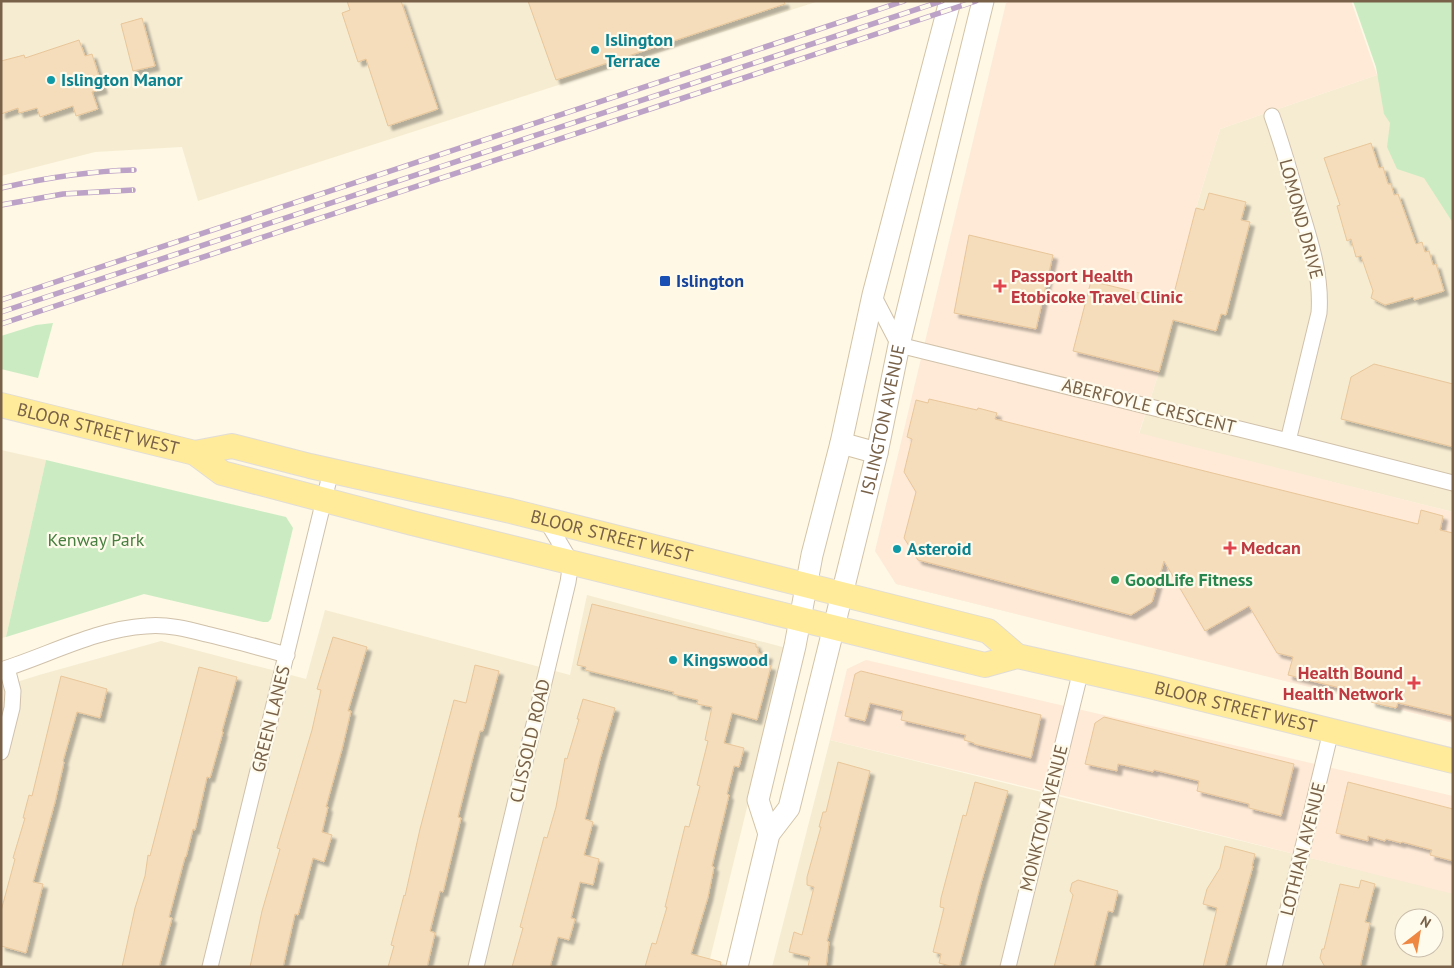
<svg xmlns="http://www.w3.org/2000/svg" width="1454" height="968" font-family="'PT Sans',sans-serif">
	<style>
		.residential { fill: #f6ecd2; fill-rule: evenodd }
		.commercial { fill: #feead7 }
		.green { fill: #cbecc2 }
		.building { fill: #f5dcba; stroke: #e8c699; filter: url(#shadow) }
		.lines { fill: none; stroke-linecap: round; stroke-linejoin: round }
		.minor-casing { stroke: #d0c1aa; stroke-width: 17 }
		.secondary-casing { stroke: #d3c3a7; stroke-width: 23 }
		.primary-casing { stroke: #e1dcd7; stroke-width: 26 }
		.minor { stroke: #fff; stroke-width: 15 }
		.secondary { stroke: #fff; stroke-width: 21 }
		.primary { stroke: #ffeb9a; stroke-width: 24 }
		.rail-casing { stroke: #bda2c8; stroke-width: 5.5 }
		.rail { stroke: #fffbec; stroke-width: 4; stroke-dasharray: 11; stroke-linecap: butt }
		.culture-dot { fill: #0f9aa8; stroke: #fffbec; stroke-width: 2 }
		.transit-dot { fill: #1a4fb4; stroke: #fffbec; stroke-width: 2 }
		.health-dot { fill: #e0444e; stroke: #fffbec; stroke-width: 2 }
		.leisure-dot { fill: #2e9e5b; stroke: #fffbec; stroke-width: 2 }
		.labels { text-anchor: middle; stroke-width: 4.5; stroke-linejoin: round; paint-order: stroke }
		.culture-label { font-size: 18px; font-weight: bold; fill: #0d838f; stroke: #fffbec; text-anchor: start }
		.street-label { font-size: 18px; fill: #786148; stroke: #fffbec }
		.health-label { font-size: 18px; font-weight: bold; fill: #be3a42; stroke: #fffbec; text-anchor: start }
		.transit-label { font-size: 18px; font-weight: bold; fill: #164399; stroke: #fffbec; text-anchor: start }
		.park-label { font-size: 18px; fill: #467f3f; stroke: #fffbec }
		.leisure-label { font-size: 18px; font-weight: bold; fill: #27864d; stroke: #fffbec; text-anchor: start }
	</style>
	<defs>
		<filter id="shadow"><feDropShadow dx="4.5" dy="4.5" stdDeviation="1" flood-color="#0004"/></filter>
	</defs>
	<rect width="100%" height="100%" fill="#fef8e4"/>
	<path class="residential" d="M 1,1 L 819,1 L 198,201 L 182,147 L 95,152 L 1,176 Z
		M 1377,75 L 1453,199 L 1453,512 L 1139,434 L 1159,372 L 1177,303 L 1172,301 L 1196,208 L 1220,129 Z
		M 1,450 L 46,460 L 6,637 L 1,638 Z
		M 587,595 L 786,648 L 708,967 L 1,967 L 1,687 L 39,675 L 161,641 L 306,679 L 325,610 L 570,675 Z
		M 830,740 L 1453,893 L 1453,967 L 772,967 ZM 1404,918 L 1434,918 L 1434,948 L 1404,948 Z"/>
	<path class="commercial" d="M 1011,1 L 1351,1 L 1377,75 L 1220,129 L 1196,208 L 1172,301 L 1177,303 L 1159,372 L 1139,433 L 1453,512 L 1453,723 L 896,584 L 875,551 L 1006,3 Z
		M 866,660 L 1453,796 L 1453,894 L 1073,798 L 830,740 L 847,669 Z"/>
	<path class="green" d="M 1353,1 L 1453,1 L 1453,223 L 1424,178 L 1397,169 L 1387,147 L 1390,123 L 1384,114 L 1376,67 Z
		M 53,323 L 38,378 L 1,369 L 1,336 L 36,325 Z
		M 46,460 L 286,517 L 293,528 L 271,619 L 268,622 L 263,622 L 144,594 L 6,637 Z"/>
	<path class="building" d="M 347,1 L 401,1 L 438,109 L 388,126 L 366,59 L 358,62 L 342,13 L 350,10 Z
		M 528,1 L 784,1 L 785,4 L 556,80 Z
		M 142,18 L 155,66 L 133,71 L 121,24 Z
		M 79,40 L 85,56 L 92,54 L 103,89 L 92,92 L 98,109 L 76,116 L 73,106 L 40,117 L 37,108 L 19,113 L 18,108 L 1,114 L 1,61 L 24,55 L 25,58 Z
		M 1371,143 L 1379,168 L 1383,167 L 1388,184 L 1391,184 L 1394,195 L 1398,194 L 1416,244 L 1422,242 L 1425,252 L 1429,251 L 1433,265 L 1436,264 L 1444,291 L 1414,300 L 1413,297 L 1385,305 L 1371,298 L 1373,291 L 1361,256 L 1356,257 L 1351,239 L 1347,241 L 1337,206 L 1340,205 L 1324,158 Z
		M 1209,193 L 1246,202 L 1241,220 L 1250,222 L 1226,315 L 1221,314 L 1216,331 L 1173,320 L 1159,372 L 1073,351 L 1091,281 L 1172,301 L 1196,208 L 1204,210 Z
		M 969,235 L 1053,255 L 1036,329 L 954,313 Z
		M 1374,364 L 1453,384 L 1453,447 L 1341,419 L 1351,377 Z
		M 929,399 L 977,410 L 978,408 L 997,413 L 995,419 L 1418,524 L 1421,510 L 1443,516 L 1440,530 L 1453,533 L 1453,716 L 1398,703 L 1396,708 L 1382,705 L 1371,702 L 1372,696 L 1288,675 L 1293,657 L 1277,653 L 1249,606 L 1205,631 L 1164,561 L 1152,602 L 1131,615 L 918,560 L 904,538 L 916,492 L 904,472 L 912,439 L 907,437 L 916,400 L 928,403 Z
		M 592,604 L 756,644 L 756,647 L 758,648 L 758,653 L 768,655 L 765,665 L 771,666 L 757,720 L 732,713 L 724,743 L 744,748 L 739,767 L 734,766 L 727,794 L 729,795 L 712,866 L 714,867 L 708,897 L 691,954 L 721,962 L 720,967 L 645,967 L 652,943 L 656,944 L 667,907 L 665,907 L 685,826 L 689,827 L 700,786 L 697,785 L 708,741 L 705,740 L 712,707 L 697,704 L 698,700 L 673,694 L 674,692 L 585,670 L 586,667 L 577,665 Z
		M 333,637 L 367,647 L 348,711 L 351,711 L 342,749 L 326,807 L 328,807 L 322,832 L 332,835 L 324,862 L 313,858 L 298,915 L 295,914 L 283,967 L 250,967 L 262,911 L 280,849 L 277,848 L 312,730 L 321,690 L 317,689 Z
		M 475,665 L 499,671 L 483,731 L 480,731 L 472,761 L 458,817 L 461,818 L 443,892 L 440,891 L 430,931 L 435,933 L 427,967 L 388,967 L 394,946 L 391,945 L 404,895 L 405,896 L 420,829 L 454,700 L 466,703 Z
		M 199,667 L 237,677 L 222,731 L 223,732 L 210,778 L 207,777 L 195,830 L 193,829 L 186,857 L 185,857 L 169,917 L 172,918 L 159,967 L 122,967 L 135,908 L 145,876 L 148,855 L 150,856 Z
		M 861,671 L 1041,715 L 1031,758 L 974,744 L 974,743 L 964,740 L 966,735 L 901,720 L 903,711 L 870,703 L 865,721 L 845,716 L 855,674 Z
		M 61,676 L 107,689 L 100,718 L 77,712 L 63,761 L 64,762 L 55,802 L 33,882 L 43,884 L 26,953 L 1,946 L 1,911 L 15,859 L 13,858 L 25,818 L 23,818 L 29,795 L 32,796 Z
		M 583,699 L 615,708 L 600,759 L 585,819 L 593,822 L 584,855 L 599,859 L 593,885 L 580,882 L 571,918 L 575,919 L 569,940 L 558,937 L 550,967 L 512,967 L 523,928 L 520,927 L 544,837 L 547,838 L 556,807 L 565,758 L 567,759 L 579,719 L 577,719 Z
		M 1104,717 L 1294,764 L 1281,816 L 1249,808 L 1249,804 L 1197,791 L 1199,781 L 1154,770 L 1153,772 L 1118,764 L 1117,771 L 1085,764 L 1095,723 Z
		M 838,762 L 870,771 L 827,941 L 829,942 L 826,967 L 808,967 L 810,957 L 789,952 L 794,932 L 802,935 L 814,887 L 807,885 L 807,877 L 821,827 L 819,827 L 823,812 L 826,812 Z
		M 975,782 L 1008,791 L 981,883 L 959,967 L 954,967 L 939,963 L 941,954 L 933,952 L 944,908 L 940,907 L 941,898 L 963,815 L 966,816 Z
		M 1348,782 L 1453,809 L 1453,861 L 1430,855 L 1432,850 L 1402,842 L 1401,843 L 1386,839 L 1385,841 L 1368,836 L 1368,841 L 1336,833 Z
		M 1225,846 L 1255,854 L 1252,866 L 1253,866 L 1225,967 L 1203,967 L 1217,908 L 1203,904 L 1207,889 L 1220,868 Z
		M 1078,880 L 1118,891 L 1113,912 L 1108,911 L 1094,967 L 1054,967 L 1073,895 L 1070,891 L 1072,883 Z
		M 1361,880 L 1375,884 L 1365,922 L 1370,923 L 1360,967 L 1325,967 L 1320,958 L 1322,949 L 1324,949 L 1340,884 L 1359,888 Z"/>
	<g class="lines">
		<defs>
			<path id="minor" d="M 1272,116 C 1282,144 1290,172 1298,201 C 1309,237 1322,274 1319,313 L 1288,441
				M 873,295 L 899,345 L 1288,441 L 1453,483
				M 1,670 C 49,655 96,629 146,626 C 167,624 187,629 206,634 C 233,640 260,648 287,655
				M 1,752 L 12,708 L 13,691 L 7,668
				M 210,967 L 331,471
				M 476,967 L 568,582 L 571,562 L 546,520
				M 1008,967 L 1081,670
				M 1274,967 L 1331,731"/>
			<g id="secondary">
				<path d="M 841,443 L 877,453"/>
				<path d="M 769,834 L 758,800 L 795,646 L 812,555 L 841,443 L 873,295 L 950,1"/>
				<path id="s1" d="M 737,967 L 769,834 L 789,808 L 877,453 L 899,345 L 983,1"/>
			</g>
			<g id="primary">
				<path id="s2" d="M 1,405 L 195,453 L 222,473 L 412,523 L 985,665 L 1017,656 L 1150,686 L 1453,761"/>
				<path id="s3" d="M 195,453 L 232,446 L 310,466 L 511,511 L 988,631 L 1017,656"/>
			</g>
		</defs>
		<use href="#minor" class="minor-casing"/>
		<use href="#secondary" class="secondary-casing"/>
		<use href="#primary" class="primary-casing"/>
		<use href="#minor" class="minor"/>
		<use href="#secondary" class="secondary"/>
		<use href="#primary" class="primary"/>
		<defs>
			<path id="rail" d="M 1,188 C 45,178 89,171 134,170
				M 1,205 L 63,194 L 133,190
				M 1,300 L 904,1
				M 1,312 L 942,1
				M 1,324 L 976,1"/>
		</defs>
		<use href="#rail" class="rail-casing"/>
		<use href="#rail" class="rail"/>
	</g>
	<g class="culture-dot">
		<circle cx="595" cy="50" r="5"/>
		<circle cx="51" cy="80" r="5"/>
		<circle cx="897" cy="549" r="5"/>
		<circle cx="673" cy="660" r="5"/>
	</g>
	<rect class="transit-dot" x="659" y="275" width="12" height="12" rx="2.5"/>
	<g class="health-dot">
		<path d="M997.5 278.5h5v5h5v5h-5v5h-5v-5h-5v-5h5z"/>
		<path d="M1227.5 540.5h5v5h5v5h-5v5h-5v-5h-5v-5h5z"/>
		<path d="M1411.5 675.5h5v5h5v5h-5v5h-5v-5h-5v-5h5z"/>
	</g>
	<circle class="leisure-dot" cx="1115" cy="580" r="5"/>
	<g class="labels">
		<g class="culture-label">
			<text x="605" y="46">Islington<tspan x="605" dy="21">Terrace</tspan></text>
			<text x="61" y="86">Islington Manor</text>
			<text x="907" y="555">Asteroid</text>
			<text x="683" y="666">Kingswood</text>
		</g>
		<g class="street-label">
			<text transform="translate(1301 219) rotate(75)" y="6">LOMOND DRIVE</text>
			<text transform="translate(1149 406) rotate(14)" y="6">ABERFOYLE CRESCENT</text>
			<text dy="6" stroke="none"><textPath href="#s1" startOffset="569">ISLINGTON AVENUE</textPath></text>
			<text dy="6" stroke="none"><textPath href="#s2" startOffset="100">BLOOR STREET WEST</textPath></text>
			<text dy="6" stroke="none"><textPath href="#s3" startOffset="428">BLOOR STREET WEST</textPath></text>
			<text dy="6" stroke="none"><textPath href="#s2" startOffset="1278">BLOOR STREET WEST</textPath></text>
			<text transform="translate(271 719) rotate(-76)" y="6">GREEN LANES</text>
			<text transform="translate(530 741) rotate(-77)" y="6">CLISSOLD ROAD</text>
			<text transform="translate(1044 818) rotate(-76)" y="6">MONKTON AVENUE</text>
			<text transform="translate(1303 849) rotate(-76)" y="6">LOTHIAN AVENUE</text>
		</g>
		<g class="health-label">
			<text x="1011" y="282">Passport Health<tspan x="1011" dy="21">Etobicoke Travel Clinic</tspan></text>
			<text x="1241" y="554">Medcan</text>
			<text x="1403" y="679" text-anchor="end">Health Bound<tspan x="1403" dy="21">Health Network</tspan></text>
		</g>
		<g class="transit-label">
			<text x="676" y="287">Islington</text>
		</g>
		<g class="park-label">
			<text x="96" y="546">Kenway Park</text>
		</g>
		<g class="leisure-label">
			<text x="1125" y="586">GoodLife Fitness</text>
		</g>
	</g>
	<rect width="1454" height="968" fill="none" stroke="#786148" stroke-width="5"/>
	<g transform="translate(1419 933) rotate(31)"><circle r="24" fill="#fffbec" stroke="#c9bdaa"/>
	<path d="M0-4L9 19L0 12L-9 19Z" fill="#ee8742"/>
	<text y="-8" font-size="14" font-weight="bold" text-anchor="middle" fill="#786148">N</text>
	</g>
</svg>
